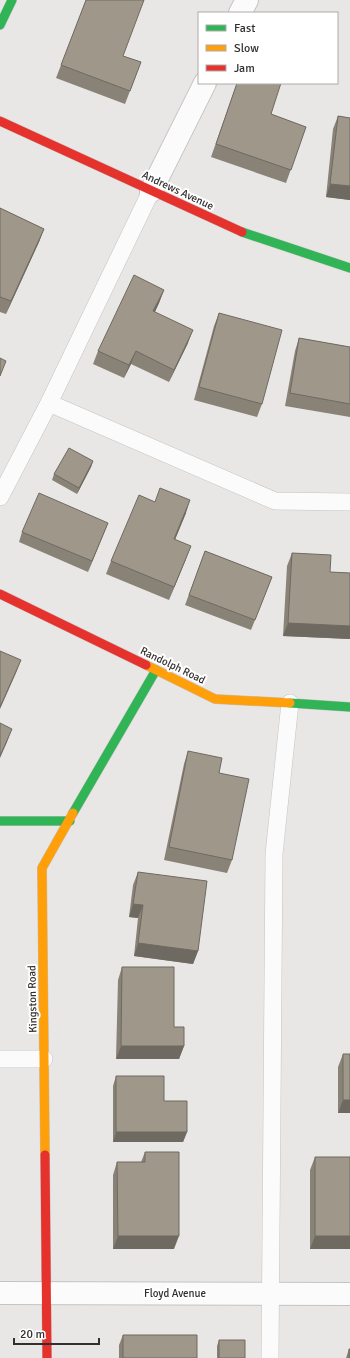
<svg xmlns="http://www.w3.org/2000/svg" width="350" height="1358" font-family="Signika,sans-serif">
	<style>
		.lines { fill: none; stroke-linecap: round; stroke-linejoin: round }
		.lane-casing { stroke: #c5c3c2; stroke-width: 18 }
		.street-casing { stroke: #c5c3c2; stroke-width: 24 }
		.fast-casing { stroke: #c5c3c2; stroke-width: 10 }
		.slow-casing { stroke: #c5c3c2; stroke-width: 10 }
		.jam-casing { stroke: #c5c3c2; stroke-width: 10 }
		.lane { stroke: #fcfbfb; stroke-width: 17 }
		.street { stroke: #fcfbfb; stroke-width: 22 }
		.fast { stroke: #30b455; stroke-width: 9 }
		.slow { stroke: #ff9f0a; stroke-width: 9 }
		.jam { stroke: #e5322d; stroke-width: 9 }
		.wall { fill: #898277 }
		.shaded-wall { fill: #6f6a61 }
		.building { fill: #9f978a; stroke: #6f6a61 }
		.labels { text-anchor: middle; stroke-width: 4; stroke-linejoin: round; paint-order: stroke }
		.street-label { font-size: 11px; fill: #32302f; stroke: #fff }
	</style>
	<rect width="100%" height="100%" fill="#e9e7e5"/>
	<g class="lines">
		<defs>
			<path id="lane" d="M 49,403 L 275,501 L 350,502
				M 0,497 L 49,403 L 151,191
				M 0,1059 L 44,1059
				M 270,1358 L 274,854 L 290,703"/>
			<path id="street" d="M 240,13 L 247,0
				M 151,191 L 205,83
				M 0,1293 L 350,1294"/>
			<path id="fast" d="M 0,25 L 12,0
				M 242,232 L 350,268
				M 290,703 L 350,707
				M 73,813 L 156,670
				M 0,821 L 70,821"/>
			<path id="slow" d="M 146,665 L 215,699 L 290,703
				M 45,1155 L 42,868 L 73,813"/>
			<path id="jam" d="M 0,121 L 242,232
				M 0,594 L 146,665
				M 45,1155 L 47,1358"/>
		</defs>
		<use href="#lane" class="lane-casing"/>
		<use href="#street" class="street-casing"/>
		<use href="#fast" class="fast-casing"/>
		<use href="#slow" class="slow-casing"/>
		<use href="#jam" class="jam-casing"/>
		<use href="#lane" class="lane"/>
		<use href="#street" class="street"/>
		<use href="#fast" class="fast"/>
		<use href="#slow" class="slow"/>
		<use href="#jam" class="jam"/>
	</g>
	<path class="wall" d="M 86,0 L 123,56 L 141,62 L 125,104 L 56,78 Z
		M 237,83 L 271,114 L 306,127 L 286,183 L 211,157 Z
		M 338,116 L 350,118 L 350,200 L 326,197 L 333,129 Z
		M 0,208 L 44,229 L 39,242 L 6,314 L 0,312 Z
		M 164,290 L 159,303 L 155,312 L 188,343 L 169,382 L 131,364 L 124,378 L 93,364 L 98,351 Z
		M 219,313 L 262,404 L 257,417 L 194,400 L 214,326 Z
		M 299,338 L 350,347 L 350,417 L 285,406 L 295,351 Z
		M 93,461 L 91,467 L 77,494 L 52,480 L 54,474 Z
		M 155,502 L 186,513 L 175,539 L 186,559 L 169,600 L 106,574 L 111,561 Z
		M 108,523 L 88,572 L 19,542 L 22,532 Z
		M 205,551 L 272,577 L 251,630 L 185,605 Z
		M 292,553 L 330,572 L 350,573 L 350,639 L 283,636 L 287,566 Z
		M 188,751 L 219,773 L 232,860 L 227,873 L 164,860 L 184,764 Z
		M 138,872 L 198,951 L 193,964 L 134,956 L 138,918 L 129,917 L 133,885 Z
		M 122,967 L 174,1027 L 184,1046 L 179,1059 L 116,1059 L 118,980 Z
		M 343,1054 L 350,1113 L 338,1113 L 338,1067 Z
		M 116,1076 L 164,1101 L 187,1132 L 183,1142 L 113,1142 L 113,1086 Z
		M 145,1152 L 174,1249 L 113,1249 L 113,1175 L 117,1162 L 141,1162 Z
		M 315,1157 L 350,1249 L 310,1249 L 310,1170 Z
		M 123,1335 L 197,1358 L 119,1358 L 119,1345 Z
		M 219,1340 L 245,1358 L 217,1358 L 217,1346 Z
		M 349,1349 L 350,1358 L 346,1358 Z"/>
	<path class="shaded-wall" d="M 330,184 L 350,186 L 350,200 L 326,197 Z
		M 44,229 L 39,242 L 6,314 L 11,301 Z
		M 164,290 L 159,303 L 149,324 L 153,311 Z
		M 193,330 L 188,343 L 169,382 L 174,370 Z
		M 136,351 L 131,364 L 124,378 L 129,365 Z
		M 93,461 L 91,467 L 77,494 L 79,488 Z
		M 190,500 L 186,513 L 170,552 L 174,539 Z
		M 108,523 L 104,533 L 88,572 L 92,561 Z
		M 191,546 L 186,559 L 169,600 L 174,587 Z
		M 288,623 L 350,626 L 350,639 L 283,636 Z
		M 21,660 L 16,673 L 0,709 L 0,707 Z
		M 12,729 L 7,742 L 0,758 L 0,756 Z
		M 133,904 L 143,905 L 138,918 L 129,917 Z
		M 138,943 L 198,951 L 193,964 L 134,956 Z
		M 121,1046 L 184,1046 L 179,1059 L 116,1059 Z
		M 343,1100 L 350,1100 L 350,1113 L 338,1113 Z
		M 116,1132 L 187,1132 L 183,1142 L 113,1142 Z
		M 118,1236 L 179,1236 L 174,1249 L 113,1249 Z
		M 315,1236 L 350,1236 L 350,1249 L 310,1249 Z"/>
	<path class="building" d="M 86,0 L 144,0 L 123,56 L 141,62 L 130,91 L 61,65 Z
		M 237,83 L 281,83 L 271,114 L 306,127 L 291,170 L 216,144 Z
		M 338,116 L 350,118 L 350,186 L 330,184 Z
		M 0,208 L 44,229 L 11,301 L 0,297 Z
		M 134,275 L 164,290 L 153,311 L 193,330 L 174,370 L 136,351 L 129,365 L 98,351 Z
		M 219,313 L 282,330 L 262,404 L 199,387 Z
		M 299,338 L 350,347 L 350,404 L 290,393 Z
		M 0,358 L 6,361 L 0,376 Z
		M 69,448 L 93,461 L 79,488 L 54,474 Z
		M 160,488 L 190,500 L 174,539 L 191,546 L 174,587 L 111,561 L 139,495 L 155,502 Z
		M 39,493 L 108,523 L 92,561 L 22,532 Z
		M 205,551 L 272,577 L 255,620 L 189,595 Z
		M 292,553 L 331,555 L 330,572 L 350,573 L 350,626 L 288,623 Z
		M 0,651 L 21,660 L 0,707 Z
		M 0,723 L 12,729 L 0,756 Z
		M 188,751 L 222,758 L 219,773 L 249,779 L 232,860 L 169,847 Z
		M 138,872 L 207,881 L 198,951 L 138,943 L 143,905 L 133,904 Z
		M 122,967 L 174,967 L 174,1027 L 184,1027 L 184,1046 L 121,1046 Z
		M 343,1054 L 350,1054 L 350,1100 L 343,1100 Z
		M 116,1076 L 164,1076 L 164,1101 L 187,1101 L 187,1132 L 116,1132 Z
		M 145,1152 L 179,1152 L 179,1236 L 118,1236 L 117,1162 L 145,1162 Z
		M 315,1157 L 350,1157 L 350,1236 L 315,1236 Z
		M 123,1335 L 197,1335 L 197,1358 L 123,1358 Z
		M 219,1340 L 245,1340 L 245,1358 L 219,1358 Z
		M 349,1349 L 350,1349 L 350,1358 L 349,1358 Z"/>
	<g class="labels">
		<g class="street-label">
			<text transform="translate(178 190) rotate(25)" y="4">Andrews Avenue</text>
			<text transform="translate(173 665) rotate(26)" y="4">Randolph Road</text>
			<text transform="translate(32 999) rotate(-91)" y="4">Kingston Road</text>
			<text x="175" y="1297">Floyd Avenue</text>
		</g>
	</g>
	<rect x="198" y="12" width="140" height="72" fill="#ffffff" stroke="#adacac"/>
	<rect x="206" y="25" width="20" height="6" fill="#30b455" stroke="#adacac"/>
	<text x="234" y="32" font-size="12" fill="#32302f">Fast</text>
	<rect x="206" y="45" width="20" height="6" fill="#ff9f0a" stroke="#adacac"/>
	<text x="234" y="52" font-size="12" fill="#32302f">Slow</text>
	<rect x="206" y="65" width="20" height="6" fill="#e5322d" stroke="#adacac"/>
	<text x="234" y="72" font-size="12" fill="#32302f">Jam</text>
	<path d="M14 1338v6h85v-6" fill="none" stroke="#32302f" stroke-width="2"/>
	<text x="20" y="1338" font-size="12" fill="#32302f" stroke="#ffffff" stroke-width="3" paint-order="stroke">20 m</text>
</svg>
